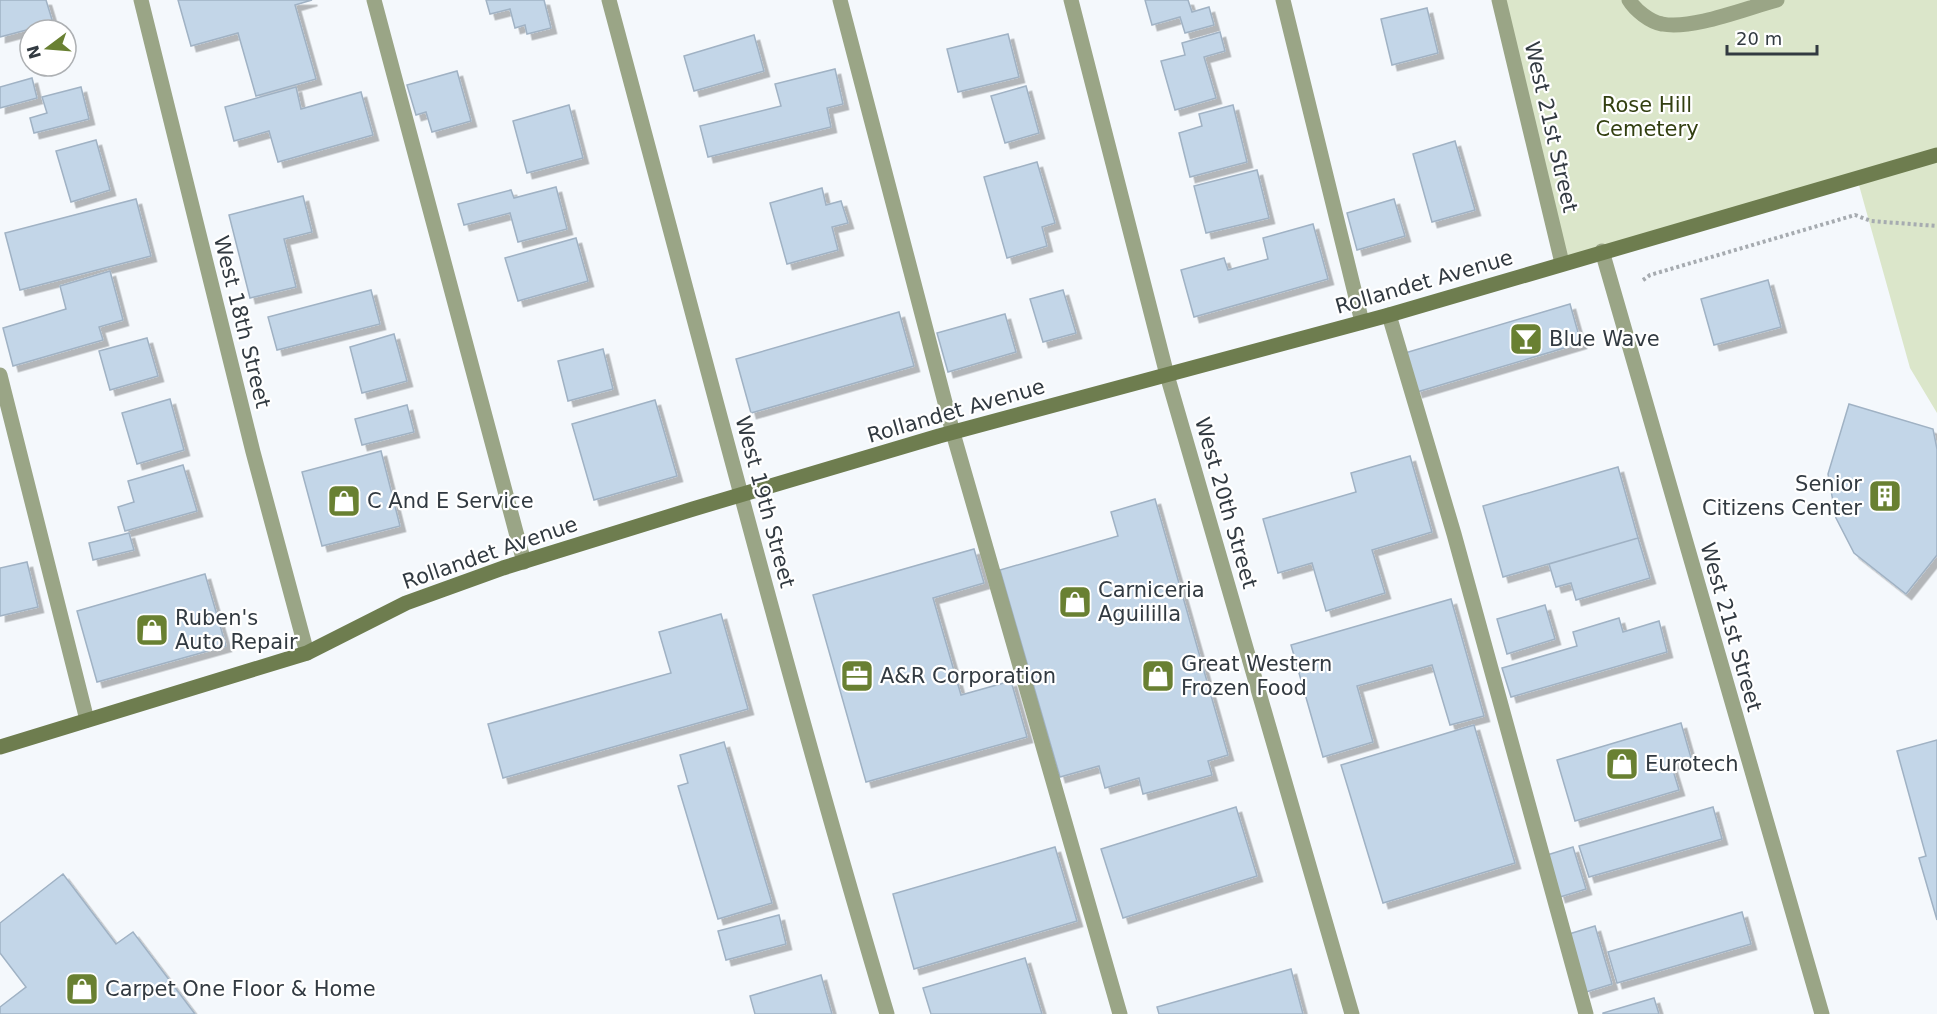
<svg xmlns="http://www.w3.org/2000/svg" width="1937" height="1014" font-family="'DejaVu Sans',sans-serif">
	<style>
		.green { fill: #dbe6ca }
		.building { fill: #c3d6e8; stroke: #a0b2c4; stroke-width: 1.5; filter: url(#shadow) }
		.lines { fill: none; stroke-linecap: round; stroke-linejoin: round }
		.path { stroke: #a6abb0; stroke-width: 4; stroke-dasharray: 3 3; stroke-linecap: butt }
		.lane { stroke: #9aa586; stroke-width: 15 }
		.street { stroke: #9aa586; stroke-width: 15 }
		.secondary { stroke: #6e7d4f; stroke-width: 15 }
		.labels { text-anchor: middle; stroke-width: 4.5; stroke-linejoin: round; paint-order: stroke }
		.park-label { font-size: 21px; fill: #323f10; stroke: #fff }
		.street-label { font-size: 21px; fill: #323a41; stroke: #fff }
		.poi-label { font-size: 21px; fill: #323a41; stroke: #fff; text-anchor: start }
	</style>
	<defs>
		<filter id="shadow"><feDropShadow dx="5.5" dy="5.5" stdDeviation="0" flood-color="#0004"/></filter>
	</defs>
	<rect width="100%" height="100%" fill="#f4f8fc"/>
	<path class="green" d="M 1499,0 L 1937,0 L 1937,413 L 1910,368 L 1857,178 L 1562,263 Z"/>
	<path class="building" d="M 0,0 L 46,0 L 53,23 L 0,37 Z
		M 178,0 L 312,0 L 295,5 L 316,79 L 256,96 L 238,33 L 191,46 Z
		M 486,0 L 544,0 L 551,28 L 527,34 L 525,25 L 515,28 L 510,9 L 490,14 Z
		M 1145,0 L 1188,0 L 1192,12 L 1209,7 L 1214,25 L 1185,33 L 1180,17 L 1152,25 Z
		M 1427,8 L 1438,53 L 1392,65 L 1381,19 Z
		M 1220,32 L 1225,51 L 1204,57 L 1216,98 L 1175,110 L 1161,61 L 1185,55 L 1182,43 Z
		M 1008,34 L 1019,77 L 958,92 L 947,49 Z
		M 754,35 L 764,71 L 694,91 L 684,56 Z
		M 835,69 L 843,104 L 827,108 L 831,127 L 708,157 L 700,126 L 781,106 L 775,84 Z
		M 457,71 L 471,121 L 432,132 L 426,112 L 416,115 L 407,85 Z
		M 32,78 L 37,98 L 0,108 L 0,87 Z
		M 1026,86 L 1039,133 L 1005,143 L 991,96 Z
		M 81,87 L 89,119 L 34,133 L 30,118 L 47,113 L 42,97 Z
		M 296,87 L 301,109 L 361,92 L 373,135 L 278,162 L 269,131 L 234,141 L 225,107 Z
		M 569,105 L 583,158 L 527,173 L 513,121 Z
		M 1233,105 L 1247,162 L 1190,177 L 1179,133 L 1202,126 L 1199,114 Z
		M 96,140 L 110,190 L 71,202 L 56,151 Z
		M 1455,141 L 1475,210 L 1432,222 L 1413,154 Z
		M 1037,162 L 1055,223 L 1042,227 L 1047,246 L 1007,258 L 984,177 Z
		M 1257,170 L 1269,218 L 1206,233 L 1194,186 Z
		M 556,187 L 567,229 L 518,242 L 510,213 L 464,225 L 458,204 L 511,190 L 514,198 Z
		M 822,188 L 826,205 L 841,201 L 848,223 L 832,227 L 838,250 L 787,264 L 770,203 Z
		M 303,196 L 312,232 L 284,239 L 296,287 L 250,298 L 229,215 Z
		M 136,199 L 151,256 L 20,290 L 5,233 Z
		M 1394,199 L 1405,236 L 1357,250 L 1347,213 Z
		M 1313,224 L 1328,279 L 1194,317 L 1181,270 L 1224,258 L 1228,270 L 1268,259 L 1263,238 Z
		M 576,238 L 588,281 L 518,301 L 505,258 Z
		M 110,271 L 123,320 L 99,327 L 103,340 L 13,366 L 3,328 L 66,309 L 60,286 Z
		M 1768,280 L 1781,327 L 1714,345 L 1701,299 Z
		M 371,290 L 380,324 L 277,350 L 268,317 Z
		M 1063,290 L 1076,333 L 1043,342 L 1030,299 Z
		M 1570,304 L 1581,343 L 1417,392 L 1405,353 Z
		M 899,312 L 914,366 L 751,413 L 736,359 Z
		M 1005,314 L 1016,352 L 948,372 L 937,333 Z
		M 394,334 L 407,381 L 362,393 L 350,347 Z
		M 147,338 L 158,376 L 110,390 L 99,351 Z
		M 603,349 L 613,389 L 568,401 L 558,361 Z
		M 170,399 L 184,450 L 137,464 L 122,413 Z
		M 655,400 L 677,476 L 594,500 L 572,424 Z
		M 1849,404 L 1933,429 L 1937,449 L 1937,555 L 1906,594 L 1854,553 L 1836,518 L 1828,474 Z
		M 407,405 L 414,432 L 362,445 L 355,419 Z
		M 381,451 L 400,526 L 322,546 L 302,472 Z
		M 1410,456 L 1432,532 L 1372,550 L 1385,593 L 1326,611 L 1312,563 L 1278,573 L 1263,519 L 1356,492 L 1351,473 Z
		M 183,465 L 197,511 L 125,531 L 118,507 L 134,502 L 128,481 Z
		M 1618,467 L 1638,538 L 1503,577 L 1483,506 Z
		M 1155,499 L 1228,755 L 1208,761 L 1212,775 L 1143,794 L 1139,778 L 1105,788 L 1099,766 L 1060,777 L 1000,570 L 1118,536 L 1111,512 Z
		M 129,533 L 134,550 L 93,560 L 89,543 Z
		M 1638,538 L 1650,578 L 1576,600 L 1571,583 L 1556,587 L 1549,564 Z
		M 974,549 L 984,583 L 933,598 L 961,695 L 1011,681 L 1027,737 L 866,782 L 813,595 Z
		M 27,562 L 38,607 L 0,616 L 0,568 Z
		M 205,574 L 226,646 L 97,682 L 77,611 Z
		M 1451,599 L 1484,716 L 1450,725 L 1432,665 L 1357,686 L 1373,742 L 1323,757 L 1291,645 Z
		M 1545,605 L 1555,639 L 1507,654 L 1497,619 Z
		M 721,614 L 748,709 L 503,778 L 488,724 L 671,673 L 659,632 Z
		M 1619,618 L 1623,632 L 1659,621 L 1667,652 L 1511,697 L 1502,668 L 1577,646 L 1573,632 Z
		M 1681,723 L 1691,758 L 1671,764 L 1679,790 L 1575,821 L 1557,760 Z
		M 1474,725 L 1515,863 L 1383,903 L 1341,765 Z
		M 1937,740 L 1937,920 L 1919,858 L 1926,856 L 1897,751 Z
		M 724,742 L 772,903 L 718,919 L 678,786 L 688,783 L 680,755 Z
		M 1236,807 L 1257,876 L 1123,918 L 1101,849 Z
		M 1713,807 L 1722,839 L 1589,877 L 1579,846 Z
		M 1055,847 L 1077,921 L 914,969 L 893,894 Z
		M 1573,847 L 1586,889 L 1560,897 L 1547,855 Z
		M 63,874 L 116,944 L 133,932 L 195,1014 L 0,1014 L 0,1007 L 26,987 L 0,953 L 0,923 Z
		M 1742,912 L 1751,944 L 1617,983 L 1608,952 Z
		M 779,915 L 786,944 L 726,960 L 718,931 Z
		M 1595,926 L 1612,984 L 1586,992 L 1569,934 Z
		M 1025,958 L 1042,1014 L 931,1014 L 923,988 Z
		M 1291,969 L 1303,1014 L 1159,1014 L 1157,1007 Z
		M 821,975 L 832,1014 L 755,1014 L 750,996 Z
		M 1654,998 L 1659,1014 L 1603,1014 L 1603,1013 Z"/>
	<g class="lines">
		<path class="path" d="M 1643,280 L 1650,275 L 1855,215 L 1871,221 L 1937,226"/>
		<path class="lane" d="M 374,0 L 524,562
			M 840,0 L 953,433 L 1120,1014
			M 1283,0 L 1362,322
			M 1629,0 C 1635,10 1650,22 1662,24 C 1693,30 1746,8 1777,0
			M 1389,315 L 1454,534 L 1586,1014
			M 0,375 L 87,720"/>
		<path class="street" d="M 141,0 L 253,452 L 307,653
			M 609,0 C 700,339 787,678 887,1014
			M 1071,0 L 1167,375 L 1352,1014
			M 1499,0 L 1562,263
			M 1602,251 L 1822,1014"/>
		<path class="secondary" d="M 0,747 L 307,653 L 406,603 L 503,568 L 693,509 L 939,436 L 1389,315 L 1937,155"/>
	</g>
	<defs>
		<symbol id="bar-square" viewBox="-11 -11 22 22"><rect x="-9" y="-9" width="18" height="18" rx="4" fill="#698032" stroke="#fff"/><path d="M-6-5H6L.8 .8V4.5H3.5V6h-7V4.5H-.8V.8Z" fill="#fff"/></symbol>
		<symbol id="building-square" viewBox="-11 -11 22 22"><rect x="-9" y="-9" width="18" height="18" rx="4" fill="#698032" stroke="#fff"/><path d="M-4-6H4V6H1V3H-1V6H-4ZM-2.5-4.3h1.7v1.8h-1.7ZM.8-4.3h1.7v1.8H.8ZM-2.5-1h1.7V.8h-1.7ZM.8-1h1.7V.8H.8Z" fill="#fff"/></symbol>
		<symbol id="shop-square" viewBox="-11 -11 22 22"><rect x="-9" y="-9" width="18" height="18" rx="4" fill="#698032" stroke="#fff"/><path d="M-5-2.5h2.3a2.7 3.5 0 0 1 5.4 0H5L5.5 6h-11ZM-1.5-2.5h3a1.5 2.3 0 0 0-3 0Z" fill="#fff"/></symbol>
		<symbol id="office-square" viewBox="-11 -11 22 22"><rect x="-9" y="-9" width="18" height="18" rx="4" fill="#698032" stroke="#fff"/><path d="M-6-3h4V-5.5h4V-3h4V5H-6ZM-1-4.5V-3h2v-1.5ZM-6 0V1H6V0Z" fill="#fff"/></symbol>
	</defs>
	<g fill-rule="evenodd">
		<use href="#bar-square" x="1507" y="320" width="38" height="38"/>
		<use href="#building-square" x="1866" y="477" width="38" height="38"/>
		<use href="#shop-square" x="325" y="482" width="38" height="38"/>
		<use href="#shop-square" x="1056" y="583" width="38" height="38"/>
		<use href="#shop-square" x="133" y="611" width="38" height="38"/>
		<use href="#office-square" x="838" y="657" width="38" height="38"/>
		<use href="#shop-square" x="1139" y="657" width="38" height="38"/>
		<use href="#shop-square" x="1603" y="745" width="38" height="38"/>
		<use href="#shop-square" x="63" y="970" width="38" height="38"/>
	</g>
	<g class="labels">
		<g class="park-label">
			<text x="1647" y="112">Rose Hill<tspan x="1647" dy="24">Cemetery</tspan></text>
		</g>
		<g class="street-label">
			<text transform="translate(1551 127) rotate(77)" y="7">West 21st Street</text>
			<text transform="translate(1424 282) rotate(-16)" y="7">Rollandet Avenue</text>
			<text transform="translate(242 322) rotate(76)" y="7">West 18th Street</text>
			<text transform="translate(956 411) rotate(-16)" y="7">Rollandet Avenue</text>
			<text transform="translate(765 502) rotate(75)" y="7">West 19th Street</text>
			<text transform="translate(1226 503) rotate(74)" y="7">West 20th Street</text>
			<text transform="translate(490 553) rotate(-19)" y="7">Rollandet Avenue</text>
			<text transform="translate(1731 627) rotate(74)" y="7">West 21st Street</text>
		</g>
		<g class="poi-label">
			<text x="1549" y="346">Blue Wave</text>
			<text x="1862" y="491" text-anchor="end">Senior<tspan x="1862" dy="24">Citizens Center</tspan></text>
			<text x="367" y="508">C And E Service</text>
			<text x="1098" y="597">Carniceria<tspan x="1098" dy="24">Aguililla</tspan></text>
			<text x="175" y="625">Ruben's<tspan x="175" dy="24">Auto Repair</tspan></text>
			<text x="1181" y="671">Great Western<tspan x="1181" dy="24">Frozen Food</tspan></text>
			<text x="880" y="683">A&amp;R Corporation</text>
			<text x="1645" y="771">Eurotech</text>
			<text x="105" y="996">Carpet One Floor &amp; Home</text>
		</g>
	</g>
	<g transform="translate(48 48) rotate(254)"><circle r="28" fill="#ffffff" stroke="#adb0b3" stroke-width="1.5"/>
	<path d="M0-4.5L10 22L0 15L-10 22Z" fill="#698032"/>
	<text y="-9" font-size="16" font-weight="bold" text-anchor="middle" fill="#323a41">N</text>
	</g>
	<path d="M1727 45v9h90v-9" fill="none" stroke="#323a41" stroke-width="3"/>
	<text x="1736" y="45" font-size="18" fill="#323a41" stroke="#ffffff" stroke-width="4.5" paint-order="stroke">20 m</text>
</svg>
